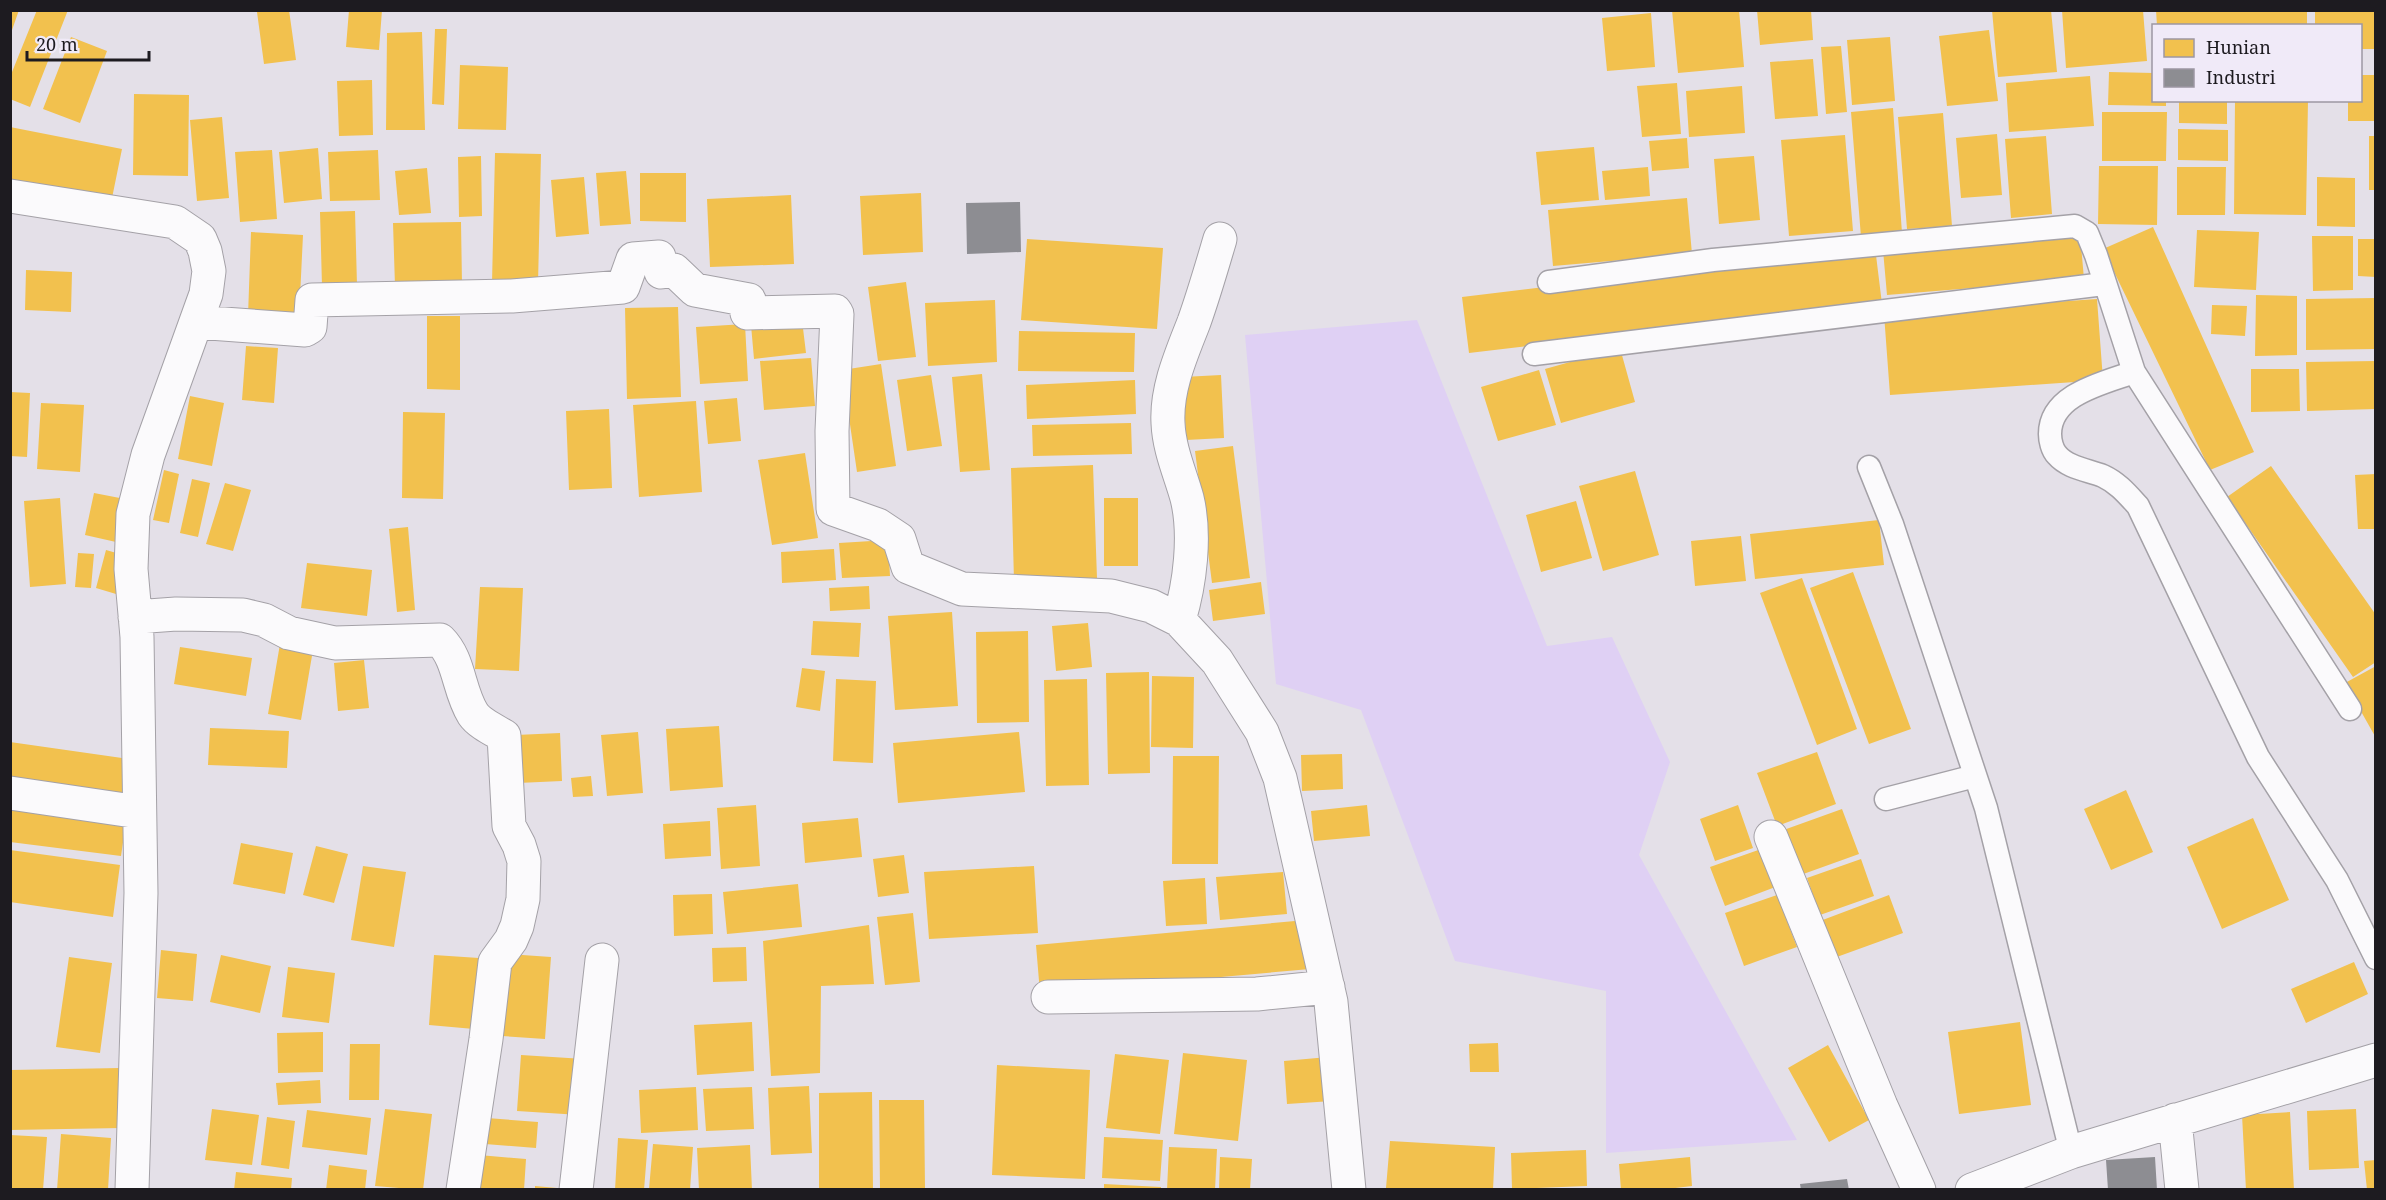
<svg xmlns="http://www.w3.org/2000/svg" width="2386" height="1200" font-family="'Noto Serif',serif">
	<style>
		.green { fill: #dfd0f4 }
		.homes { fill: #f2c14e }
		.industry { fill: #8d8d92 }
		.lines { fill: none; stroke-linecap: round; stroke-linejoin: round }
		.service-casing { stroke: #a4a1a7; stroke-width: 25 }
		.minor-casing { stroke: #a4a1a7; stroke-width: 35 }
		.service { stroke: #fbfafc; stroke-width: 22 }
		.minor { stroke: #fbfafc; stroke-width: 33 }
	</style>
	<rect width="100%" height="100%" fill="#e4e0e8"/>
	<path class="green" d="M 1417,320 L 1547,646 L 1612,637 L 1670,762 L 1639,855 L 1797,1140 L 1606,1153 L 1606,991 L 1455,961 L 1361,710 L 1276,684 L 1245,335 Z"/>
	<path class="homes" d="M 10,10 L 19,10 L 11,33 L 10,33 Z
		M 37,10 L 68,10 L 30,107 L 10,99 L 10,77 Z
		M 266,10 L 289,10 L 296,60 L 264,64 L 257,12 Z
		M 349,10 L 382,10 L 379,50 L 346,47 Z
		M 1672,10 L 1739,10 L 1744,67 L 1678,73 Z
		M 1757,10 L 1811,10 L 1813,40 L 1760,45 Z
		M 1992,10 L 2051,10 L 2057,72 L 1998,77 Z
		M 2062,10 L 2143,10 L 2147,61 L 2066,68 Z
		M 2156,10 L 2307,10 L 2307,26 L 2157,26 Z
		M 2315,10 L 2376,10 L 2376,49 L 2360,49 L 2360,26 L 2315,26 Z
		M 1651,13 L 1655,67 L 1607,71 L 1602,18 Z
		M 435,29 L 447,29 L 444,105 L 432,104 Z
		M 1989,30 L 1998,101 L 1947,106 L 1939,36 Z
		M 422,32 L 425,130 L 386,130 L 387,33 Z
		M 71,37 L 107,51 L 80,123 L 43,109 Z
		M 1890,37 L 1895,101 L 1852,105 L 1847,40 Z
		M 1841,46 L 1847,112 L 1826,114 L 1821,47 Z
		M 1813,59 L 1818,116 L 1775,119 L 1770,62 Z
		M 460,65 L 508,67 L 506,130 L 458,129 Z
		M 2109,72 L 2154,73 L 2154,100 L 2166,100 L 2166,106 L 2108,105 Z
		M 2360,75 L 2376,75 L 2376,121 L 2348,121 L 2348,100 L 2360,100 Z
		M 2090,76 L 2094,126 L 2009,132 L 2006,83 Z
		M 372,80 L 373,135 L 339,136 L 337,81 Z
		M 1677,83 L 1681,134 L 1642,137 L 1637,86 Z
		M 1742,86 L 1745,133 L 1689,137 L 1686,91 Z
		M 134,94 L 189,95 L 188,176 L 133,175 Z
		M 2179,100 L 2227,100 L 2227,124 L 2179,123 Z
		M 2235,100 L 2308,100 L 2306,215 L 2234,214 Z
		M 1893,108 L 1902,233 L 1861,237 L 1851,112 Z
		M 2102,112 L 2167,112 L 2166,161 L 2102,161 Z
		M 1943,113 L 1952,226 L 1907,229 L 1898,117 Z
		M 222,117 L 229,198 L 197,201 L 190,120 Z
		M 10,127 L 122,149 L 111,203 L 10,183 Z
		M 2178,129 L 2228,130 L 2228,161 L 2178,160 Z
		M 1997,134 L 2002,195 L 1961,198 L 1956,138 Z
		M 1845,135 L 1853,231 L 1789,236 L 1781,140 Z
		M 2046,136 L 2052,214 L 2011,218 L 2005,139 Z
		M 2369,136 L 2376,136 L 2376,190 L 2369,190 Z
		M 1687,138 L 1689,168 L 1652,171 L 1649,141 Z
		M 1594,147 L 1599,200 L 1541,205 L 1536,152 Z
		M 318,148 L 322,199 L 284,203 L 279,152 Z
		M 272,150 L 277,219 L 240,222 L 235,152 Z
		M 378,150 L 380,200 L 330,201 L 328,152 Z
		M 495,153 L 541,154 L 538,284 L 492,283 Z
		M 481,156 L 482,216 L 459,217 L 458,157 Z
		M 1754,156 L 1760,220 L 1719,224 L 1714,159 Z
		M 2099,166 L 2158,166 L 2157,225 L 2098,224 Z
		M 1648,167 L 1650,196 L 1605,200 L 1602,171 Z
		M 2177,167 L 2226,167 L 2225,215 L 2177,215 Z
		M 427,168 L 431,213 L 399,215 L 395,171 Z
		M 626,171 L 631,224 L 600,226 L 596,173 Z
		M 640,173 L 686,173 L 686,222 L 640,221 Z
		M 584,177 L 589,234 L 556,237 L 551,180 Z
		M 2317,177 L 2355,178 L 2355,227 L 2317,226 Z
		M 921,193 L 923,252 L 863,255 L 860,196 Z
		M 791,195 L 794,264 L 710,267 L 707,199 Z
		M 1687,198 L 1692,254 L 1553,266 L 1548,210 Z
		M 355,211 L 357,285 L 322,286 L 320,212 Z
		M 461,222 L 462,284 L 395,286 L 393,223 Z
		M 2153,227 L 2254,452 L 2210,470 L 2103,249 Z
		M 2197,230 L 2259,232 L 2256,290 L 2194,287 Z
		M 251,232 L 303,235 L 299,318 L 248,316 Z
		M 2080,234 L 2084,279 L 1887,295 L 1883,250 Z
		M 2312,236 L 2353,236 L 2353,290 L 2313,291 Z
		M 1027,239 L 1163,248 L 1157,329 L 1021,320 Z
		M 2358,239 L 2376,239 L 2376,277 L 2358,276 Z
		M 1875,247 L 1882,304 L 1469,353 L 1462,297 Z
		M 26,270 L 72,272 L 71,312 L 25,310 Z
		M 906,282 L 916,357 L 878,361 L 868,287 Z
		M 2256,295 L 2297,296 L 2297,355 L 2255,356 Z
		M 2376,298 L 2376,349 L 2306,350 L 2306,299 Z
		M 2097,299 L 2103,380 L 1890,395 L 1884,314 Z
		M 995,300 L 997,362 L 928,366 L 925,303 Z
		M 2212,305 L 2247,306 L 2245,336 L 2211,334 Z
		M 678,307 L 681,397 L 627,399 L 625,308 Z
		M 427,316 L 460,316 L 460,390 L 427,389 Z
		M 802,320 L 806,353 L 754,359 L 751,325 Z
		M 745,324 L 748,381 L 700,384 L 696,327 Z
		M 1019,331 L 1135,333 L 1134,372 L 1018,371 Z
		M 246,346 L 278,348 L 274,403 L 242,400 Z
		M 1620,348 L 1635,402 L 1561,423 L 1545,369 Z
		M 811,358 L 815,406 L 764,410 L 760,361 Z
		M 2376,361 L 2376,409 L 2307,411 L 2306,362 Z
		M 881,364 L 896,466 L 857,472 L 842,370 Z
		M 2251,369 L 2299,369 L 2300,411 L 2251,412 Z
		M 1539,370 L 1556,425 L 1498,441 L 1481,387 Z
		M 982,374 L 990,470 L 960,472 L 952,377 Z
		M 931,375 L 942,446 L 907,451 L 897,380 Z
		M 1221,375 L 1224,438 L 1186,440 L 1183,377 Z
		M 1135,380 L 1136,414 L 1027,419 L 1026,385 Z
		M 10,392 L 30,393 L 27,457 L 10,456 Z
		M 190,396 L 224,403 L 212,466 L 178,459 Z
		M 737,398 L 741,441 L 708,444 L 704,401 Z
		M 696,401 L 702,492 L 639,497 L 633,405 Z
		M 41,403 L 84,405 L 80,472 L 37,469 Z
		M 609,409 L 612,488 L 569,490 L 566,411 Z
		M 403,412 L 445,413 L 443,499 L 402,498 Z
		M 1131,423 L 1132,454 L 1033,456 L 1032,425 Z
		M 1233,446 L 1250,578 L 1212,583 L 1195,451 Z
		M 805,453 L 818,538 L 772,545 L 758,460 Z
		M 1093,465 L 1097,578 L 1014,581 L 1011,468 Z
		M 2271,466 L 2376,615 L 2376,662 L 2353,677 L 2227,497 Z
		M 164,470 L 179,474 L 169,523 L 153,520 Z
		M 1635,471 L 1659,555 L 1603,571 L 1579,486 Z
		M 2376,474 L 2376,529 L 2358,529 L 2355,475 Z
		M 192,479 L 210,483 L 198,537 L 180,533 Z
		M 225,483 L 251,490 L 233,551 L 206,544 Z
		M 94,493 L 125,499 L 116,542 L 85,535 Z
		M 60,498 L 66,584 L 30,587 L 24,501 Z
		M 1104,498 L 1138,498 L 1138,566 L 1104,566 Z
		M 1576,501 L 1592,558 L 1541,572 L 1526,515 Z
		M 1879,520 L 1884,565 L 1755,579 L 1750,534 Z
		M 408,527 L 415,610 L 397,612 L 389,529 Z
		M 1741,536 L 1746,581 L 1695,586 L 1691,541 Z
		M 888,540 L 890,576 L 842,578 L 839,543 Z
		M 834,549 L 836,580 L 782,583 L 781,552 Z
		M 106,550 L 127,556 L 116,594 L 96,588 Z
		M 78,553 L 94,554 L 91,588 L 75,587 Z
		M 307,563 L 372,570 L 367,616 L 301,608 Z
		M 1853,572 L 1911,729 L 1869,744 L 1810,588 Z
		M 1802,578 L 1857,729 L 1817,745 L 1760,593 Z
		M 1261,582 L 1265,614 L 1213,621 L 1209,590 Z
		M 869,586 L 870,609 L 830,611 L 829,588 Z
		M 480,587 L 523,588 L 519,671 L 475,669 Z
		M 952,612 L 958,706 L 895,710 L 888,616 Z
		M 813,621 L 861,623 L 859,657 L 811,655 Z
		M 1088,623 L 1092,667 L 1056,671 L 1052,626 Z
		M 1028,631 L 1029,722 L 977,723 L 976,632 Z
		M 280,644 L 313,650 L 301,720 L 268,714 Z
		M 180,647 L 252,658 L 246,696 L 174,684 Z
		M 364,660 L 369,708 L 338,711 L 334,663 Z
		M 2376,666 L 2376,738 L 2345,683 Z
		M 802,668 L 825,671 L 820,711 L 796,707 Z
		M 1149,672 L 1150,773 L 1108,774 L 1106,673 Z
		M 1152,676 L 1194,677 L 1193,748 L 1151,747 Z
		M 836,679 L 876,681 L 873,763 L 833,761 Z
		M 1087,679 L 1089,785 L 1046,786 L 1044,680 Z
		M 719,726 L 723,787 L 670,791 L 666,729 Z
		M 210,728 L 289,731 L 287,768 L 208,765 Z
		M 638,732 L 643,793 L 607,796 L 601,735 Z
		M 1019,732 L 1025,792 L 898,803 L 893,743 Z
		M 560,733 L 562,781 L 518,783 L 516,735 Z
		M 10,742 L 129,759 L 123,799 L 10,783 Z
		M 1817,752 L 1836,804 L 1777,826 L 1757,773 Z
		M 1342,754 L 1343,789 L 1302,791 L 1301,755 Z
		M 1173,756 L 1219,756 L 1218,864 L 1172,864 Z
		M 591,776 L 593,796 L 573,797 L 571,778 Z
		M 2126,790 L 2153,852 L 2111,870 L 2084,809 Z
		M 10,801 L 127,815 L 121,856 L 10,842 Z
		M 756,805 L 760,866 L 721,869 L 717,808 Z
		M 1367,805 L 1370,836 L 1314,841 L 1311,811 Z
		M 1738,805 L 1753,848 L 1715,861 L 1700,819 Z
		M 1842,809 L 1859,854 L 1795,877 L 1778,832 Z
		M 858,818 L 862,857 L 805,863 L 802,823 Z
		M 2253,818 L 2289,900 L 2222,929 L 2187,847 Z
		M 710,821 L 711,856 L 665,859 L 663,824 Z
		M 241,843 L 293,853 L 285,894 L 233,884 Z
		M 316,846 L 348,854 L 334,903 L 303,895 Z
		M 1764,848 L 1778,886 L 1725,906 L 1710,867 Z
		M 10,850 L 120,865 L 113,917 L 10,902 Z
		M 904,855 L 909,893 L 878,897 L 873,859 Z
		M 1861,859 L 1874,896 L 1820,915 L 1807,878 Z
		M 363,866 L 406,872 L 394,947 L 351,940 Z
		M 1034,866 L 1038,933 L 929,939 L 924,872 Z
		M 1283,872 L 1287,914 L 1220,920 L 1216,877 Z
		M 1205,878 L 1207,924 L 1166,926 L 1163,881 Z
		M 798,884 L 802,927 L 727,934 L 723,892 Z
		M 712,894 L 713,934 L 674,936 L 673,895 Z
		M 1777,895 L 1797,947 L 1744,966 L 1725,913 Z
		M 1889,895 L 1903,933 L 1834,958 L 1820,921 Z
		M 913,913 L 920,982 L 885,985 L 877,917 Z
		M 1306,920 L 1310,969 L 1040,993 L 1036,945 Z
		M 869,925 L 874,984 L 821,986 L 820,1073 L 771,1076 L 763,941 Z
		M 746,947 L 747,981 L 713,982 L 712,948 Z
		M 161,950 L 197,954 L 193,1001 L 157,998 Z
		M 508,954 L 551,957 L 545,1039 L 502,1036 Z
		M 221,955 L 271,966 L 260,1013 L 210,1002 Z
		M 434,955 L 479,958 L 474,1029 L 429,1025 Z
		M 69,957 L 112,963 L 100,1053 L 56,1047 Z
		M 2354,962 L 2368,994 L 2306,1023 L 2291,989 Z
		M 288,967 L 335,973 L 329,1023 L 282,1017 Z
		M 752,1022 L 754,1071 L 697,1075 L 694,1025 Z
		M 2020,1022 L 2031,1105 L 1959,1114 L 1948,1032 Z
		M 323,1032 L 323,1072 L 278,1073 L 277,1033 Z
		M 1498,1043 L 1499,1072 L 1470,1072 L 1469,1044 Z
		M 350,1044 L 380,1044 L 379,1100 L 349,1100 Z
		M 1828,1045 L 1869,1120 L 1829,1142 L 1788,1068 Z
		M 1183,1053 L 1247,1060 L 1238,1141 L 1174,1134 Z
		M 1115,1054 L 1169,1060 L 1160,1134 L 1106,1128 Z
		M 521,1055 L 584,1059 L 580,1115 L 517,1111 Z
		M 1328,1057 L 1332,1101 L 1287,1104 L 1284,1061 Z
		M 997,1065 L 1090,1070 L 1085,1179 L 992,1175 Z
		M 120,1068 L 121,1128 L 10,1130 L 10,1070 Z
		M 320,1080 L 321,1103 L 278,1105 L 276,1083 Z
		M 809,1086 L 812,1153 L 771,1155 L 768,1088 Z
		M 696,1087 L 698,1130 L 641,1133 L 639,1090 Z
		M 752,1087 L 754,1129 L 706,1131 L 703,1089 Z
		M 872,1092 L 873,1190 L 819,1190 L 819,1093 Z
		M 879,1100 L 924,1100 L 925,1188 L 880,1189 Z
		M 212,1109 L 259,1115 L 252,1165 L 205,1160 Z
		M 385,1109 L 432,1114 L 423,1190 L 375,1186 Z
		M 2356,1109 L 2359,1168 L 2309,1170 L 2307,1111 Z
		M 307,1110 L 371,1118 L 367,1155 L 302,1147 Z
		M 2290,1112 L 2294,1190 L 2246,1190 L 2242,1115 Z
		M 267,1117 L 295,1121 L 289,1169 L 261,1165 Z
		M 487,1118 L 538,1122 L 536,1148 L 485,1144 Z
		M 61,1134 L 111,1138 L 108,1190 L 57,1190 Z
		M 10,1135 L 47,1137 L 43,1190 L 10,1190 Z
		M 1104,1137 L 1163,1140 L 1160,1181 L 1102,1178 Z
		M 618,1138 L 648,1140 L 644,1190 L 615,1190 Z
		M 1390,1141 L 1495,1147 L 1493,1190 L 1386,1188 Z
		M 653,1144 L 693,1147 L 690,1190 L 649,1189 Z
		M 750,1145 L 752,1190 L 699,1190 L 697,1148 Z
		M 1169,1147 L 1217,1149 L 1215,1190 L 1167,1190 Z
		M 1586,1150 L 1587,1186 L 1512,1189 L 1511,1153 Z
		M 479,1155 L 526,1159 L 524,1190 L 477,1190 Z
		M 1220,1157 L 1252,1159 L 1250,1190 L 1219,1190 Z
		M 1690,1157 L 1692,1186 L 1659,1190 L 1621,1190 L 1619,1164 Z
		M 2376,1160 L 2376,1190 L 2367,1190 L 2364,1161 Z
		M 329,1165 L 367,1170 L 365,1190 L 326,1190 Z
		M 236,1172 L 292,1178 L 291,1190 L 234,1190 Z
		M 1104,1184 L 1161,1187 L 1161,1190 L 1104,1190 Z
		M 535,1186 L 557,1188 L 557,1190 L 535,1190 Z"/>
	<path class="industry" d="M 1020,202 L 1021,252 L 967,254 L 966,203 Z
		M 2155,1157 L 2157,1190 L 2108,1190 L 2106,1160 Z
		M 1847,1179 L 1849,1190 L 1801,1190 L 1800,1184 Z"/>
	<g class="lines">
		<defs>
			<path id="service" d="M 1549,282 L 1713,260 L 2075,226 L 2087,233 L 2096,255 L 2134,372
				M 1534,354 L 2104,284
				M 1869,467 L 1892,524 L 1986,808 L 2071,1152
				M 2350,709 L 2134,372 C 2104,383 2050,394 2050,434 C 2050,440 2052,450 2057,455 C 2068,468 2088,470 2103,476 C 2118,483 2127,494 2138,506 L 2258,757 L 2337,880 L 2376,958
				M 1886,799 L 1975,776"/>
			<path id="minor" d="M 10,196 L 175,222 L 200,239 L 205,251 L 209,271 L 206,294 L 148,455 L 133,514 L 131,569 L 137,637 L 141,893 L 132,1190
				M 196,322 L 305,330 L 310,327 L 312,300 L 512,296 L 623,287 L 633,259 L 659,257 L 661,272 L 674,270 L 695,290 L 749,300 L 747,313 L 835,311 L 837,314 L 832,431 L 833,509 L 878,525 L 899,539 L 908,567 L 962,589 L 1111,596 L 1151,606 L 1179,620 L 1217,661 L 1262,732 L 1280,778 L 1331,1002 L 1349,1190
				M 135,617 L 176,614 L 243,615 L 264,620 L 289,633 L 335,643 L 440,640 C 460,660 458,690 473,714 C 479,723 494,730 504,736 L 509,826 L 519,845 L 524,861 L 523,899 L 517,926 L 511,940 L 495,962 L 486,1039 L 463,1190
				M 1179,620 C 1190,584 1196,535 1187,498 C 1180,473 1169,449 1168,423 C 1166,388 1182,353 1194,322 C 1204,294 1212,266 1220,239
				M 10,793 L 139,812
				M 1771,837 L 1881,1106 L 1919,1190
				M 1048,997 L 1257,994 L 1328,987
				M 2175,1120 L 2182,1190
				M 576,1190 L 602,960
				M 1972,1190 L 2071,1152 L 2376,1060"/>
		</defs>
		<use href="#service" class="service-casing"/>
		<use href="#minor" class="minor-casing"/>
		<use href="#service" class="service"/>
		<use href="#minor" class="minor"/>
	</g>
	<rect width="2386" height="1200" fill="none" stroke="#1d1b20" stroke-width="24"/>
	<rect x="2152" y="24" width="210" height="78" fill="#f0eaf8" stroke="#9c97a2" stroke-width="1.5"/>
	<rect x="2164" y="39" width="30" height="18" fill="#f2c14e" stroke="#9c97a2" stroke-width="1.5"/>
	<text x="2206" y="54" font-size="18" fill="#1d1b20">Hunian</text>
	<rect x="2164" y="69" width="30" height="18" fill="#8d8d92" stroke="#9c97a2" stroke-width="1.5"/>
	<text x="2206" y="84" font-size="18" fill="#1d1b20">Industri</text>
	<path d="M27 51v9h122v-9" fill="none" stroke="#1d1b20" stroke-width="3"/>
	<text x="36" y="51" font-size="18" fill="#1d1b20" stroke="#f0eaf8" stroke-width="4.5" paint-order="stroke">20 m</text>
</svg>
